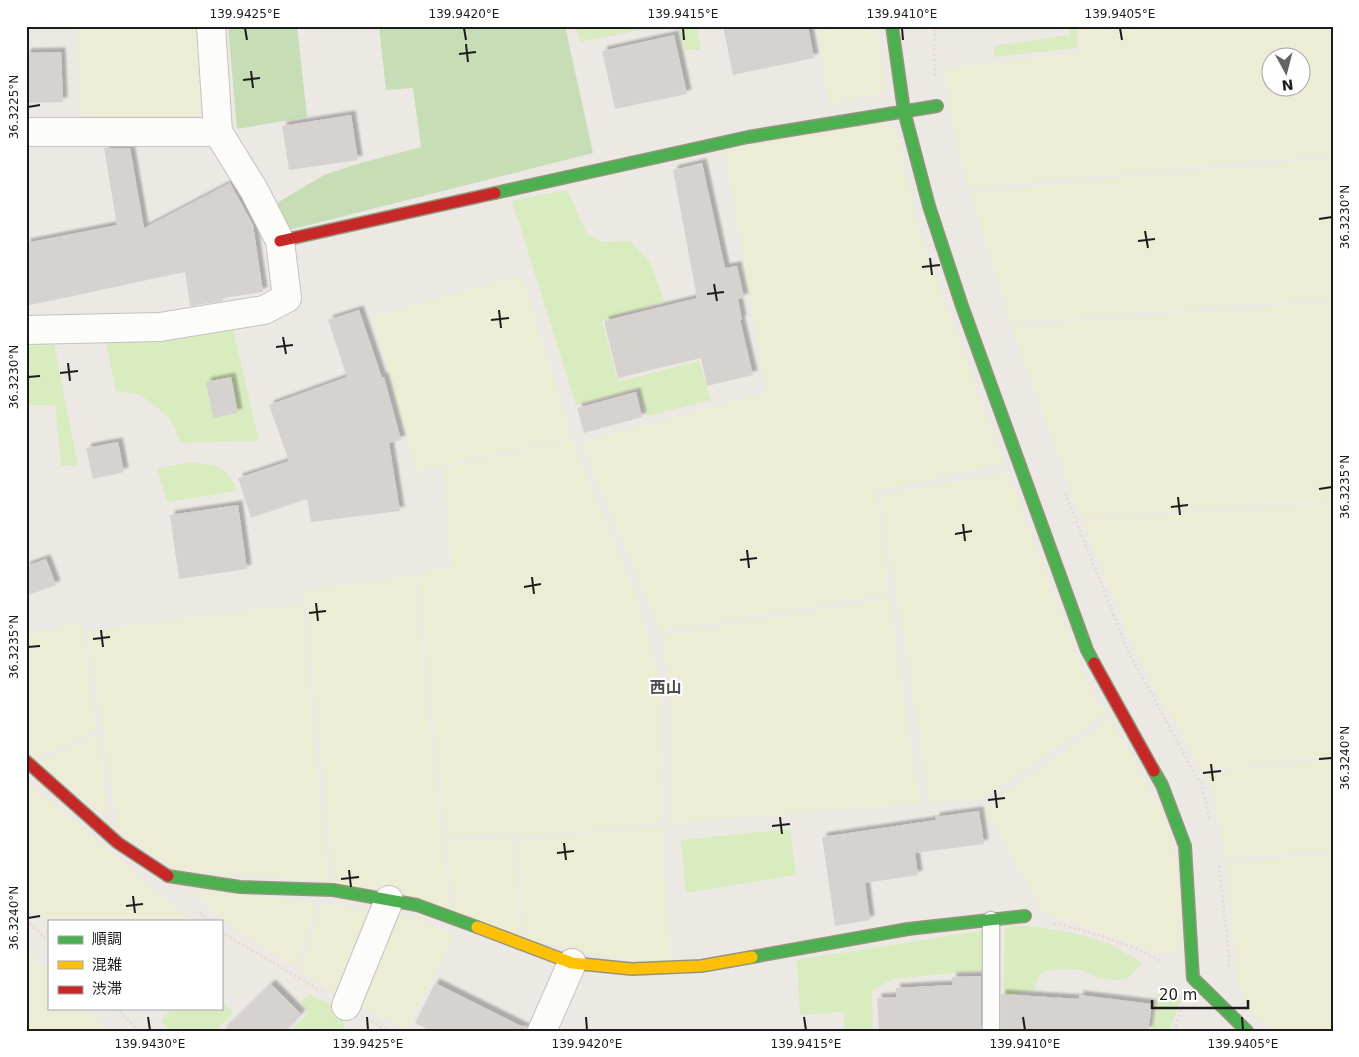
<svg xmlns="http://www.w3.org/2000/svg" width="1359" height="1057" font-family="'DejaVu Sans','Noto Sans JP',sans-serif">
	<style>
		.farmland { fill: #ededd6; fill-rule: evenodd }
		.grass { fill: #d9ecbf }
		.forest { fill: #c6ddb6 }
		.building { fill: #d6d2cf; filter: url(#shadow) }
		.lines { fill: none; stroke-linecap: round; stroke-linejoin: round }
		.lane-casing { stroke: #c4c2c0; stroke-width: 19 }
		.street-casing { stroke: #c4c2c0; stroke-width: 30 }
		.fast-casing { stroke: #95957c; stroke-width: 14 }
		.slow-casing { stroke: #95957c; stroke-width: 14 }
		.jam-casing { stroke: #95957c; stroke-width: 14 }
		.path { stroke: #ebd9d6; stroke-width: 3; stroke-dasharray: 2.5 2.5; stroke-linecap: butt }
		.lane { stroke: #fcfcfb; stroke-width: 16 }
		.street { stroke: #fcfcfb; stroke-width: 28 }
		.fast { stroke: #4caf50; stroke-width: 11 }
		.slow { stroke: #ffc107; stroke-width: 11 }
		.jam { stroke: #c62828; stroke-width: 11 }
		.ticks { fill: none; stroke: #1c1c1c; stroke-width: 2 }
		.labels { text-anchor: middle; stroke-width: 4.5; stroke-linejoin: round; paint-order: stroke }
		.neighbourhood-label { font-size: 16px; font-weight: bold; fill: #4f4f4f; stroke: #fff }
		.neatline { fill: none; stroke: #1c1c1c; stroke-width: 2 }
		.ticks-label { font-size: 12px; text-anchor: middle; fill: #1c1c1c }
	</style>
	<defs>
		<filter id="shadow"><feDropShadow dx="4.5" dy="-4.5" stdDeviation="1" flood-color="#0004"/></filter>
	</defs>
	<rect width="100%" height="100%" fill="#ece9e4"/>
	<path class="farmland" d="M 77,26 L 201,26 L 207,116 L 81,116 Z
		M 817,26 L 877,26 L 886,92 L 829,104 Z
		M 1079,26 L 1333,26 L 1333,154 L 967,188 L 948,103 L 945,68 L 1080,53 ZM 1272,58 L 1302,58 L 1302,88 L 1272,88 Z
		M 886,123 L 897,133 L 918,228 L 1004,463 L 876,491 L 889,593 L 660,632 L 580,443 L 766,392 L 725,150 Z
		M 1333,158 L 1333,298 L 1011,323 L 970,192 Z
		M 522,275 L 572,436 L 416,472 L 373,316 Z
		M 1333,302 L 1333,501 L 1080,517 L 1011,326 Z
		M 572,439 L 638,598 L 661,684 L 662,823 L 516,837 L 514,833 L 446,838 L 417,573 L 451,567 L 444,468 Z
		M 1008,473 L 1084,674 L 1105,714 L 982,798 L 930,804 L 880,495 Z
		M 1333,504 L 1333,756 L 1200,770 L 1133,647 L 1082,520 Z
		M 414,575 L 450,908 L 334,883 L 304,590 Z
		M 890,598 L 920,803 L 669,823 L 670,684 L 661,636 Z
		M 302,603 L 328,881 L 177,871 L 118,831 L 87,631 Z
		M 82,622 L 96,731 L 36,758 L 26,749 L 26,634 Z
		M 1110,719 L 1166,819 L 1177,867 L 1182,943 L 1175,953 L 1155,953 L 1128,941 L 1043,913 L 984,808 Z
		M 98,735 L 109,819 L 37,762 Z
		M 1333,760 L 1333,850 L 1225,858 L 1214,796 L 1204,773 Z
		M 26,781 L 130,868 L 190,921 L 49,921 L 49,924 L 26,903 Z
		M 662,826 L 671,960 L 635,962 L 525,939 L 517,840 Z
		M 513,837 L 522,937 L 454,911 L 446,842 Z
		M 1333,855 L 1333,1031 L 1272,1031 L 1247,1008 L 1238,982 L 1226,861 Z
		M 193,890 L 317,902 L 297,968 L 233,929 L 211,910 Z
		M 322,903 L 368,911 L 338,994 L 300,971 Z
		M 404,913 L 454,934 L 407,1030 L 360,1007 L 394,921 Z
		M 26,949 L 49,972 L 49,1008 L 85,1008 L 108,1031 L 26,1031 Z"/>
	<path class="grass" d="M 575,26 L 659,26 L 580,42 Z
		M 677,26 L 697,26 L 701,50 L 686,50 Z
		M 1070,26 L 1077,26 L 1077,48 L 994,57 L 994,46 L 1070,35 Z
		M 567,190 L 587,234 L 601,242 L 630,241 L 650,262 L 664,301 L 602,321 L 618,382 L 699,361 L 711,400 L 647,416 L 637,389 L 576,405 L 512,201 Z
		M 233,329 L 259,441 L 180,443 L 175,428 L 167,416 L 141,395 L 116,391 L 106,342 Z
		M 26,343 L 54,343 L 78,466 L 61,466 L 55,405 L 26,405 Z
		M 189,462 C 217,466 226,463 237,491 L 167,502 L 157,469 Z
		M 790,829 L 796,875 L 686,893 L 681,840 Z
		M 1010,925 L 1036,927 L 1077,934 L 1111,944 L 1142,963 L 1127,979 L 1114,980 L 1099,978 L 1082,970 L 1061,969 L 1043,972 L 1037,979 L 1034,991 L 1018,993 L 1016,1031 L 1003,1031 L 1005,930 Z
		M 985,930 L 983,970 L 892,979 L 872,991 L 873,1031 L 844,1031 L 844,1012 L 800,1015 L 797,960 Z
		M 1158,990 L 1182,996 L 1169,1031 L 1152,1031 Z
		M 309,995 C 328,1003 344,1007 345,1031 L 290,1031 L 308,1013 L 301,1001 Z
		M 221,999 L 233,1013 L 218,1028 L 221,1031 L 170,1031 L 161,1021 L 172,1008 L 221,1008 Z"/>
	<path class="forest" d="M 228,26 L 297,26 L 307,117 L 237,129 Z
		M 379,26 L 565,26 L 593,153 L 289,230 L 277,203 L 324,175 L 357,164 L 421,147 L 413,88 L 386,90 Z"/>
	<path class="building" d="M 723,26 L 808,26 L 814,58 L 733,75 Z
		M 674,35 L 687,94 L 615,109 L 602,51 Z
		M 61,52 L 63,102 L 26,103 L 26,53 Z
		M 351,115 L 358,160 L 289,170 L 282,126 Z
		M 104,148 L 130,148 L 144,228 L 230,183 L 253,225 L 263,292 L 223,298 L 223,301 L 190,306 L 185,272 L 26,306 L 26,243 L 117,225 Z
		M 702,163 L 725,268 L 737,266 L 744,298 L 738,299 L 742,320 L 740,320 L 753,375 L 707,386 L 701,358 L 618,378 L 604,321 L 697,298 L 673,170 Z
		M 359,310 L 382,378 L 384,377 L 401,440 L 389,443 L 400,511 L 311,522 L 307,499 L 251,518 L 238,478 L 289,461 L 269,405 L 347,377 L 328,320 Z
		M 231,377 L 238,413 L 213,418 L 206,382 Z
		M 636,392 L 642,417 L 584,433 L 577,408 Z
		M 118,442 L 124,472 L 93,479 L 86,448 Z
		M 238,505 L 247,569 L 179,579 L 170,515 Z
		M 46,559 L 56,585 L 26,596 L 26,566 Z
		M 979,811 L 984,844 L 915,853 L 918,875 L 865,883 L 870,920 L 835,926 L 822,837 L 936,820 L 935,817 Z
		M 981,976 L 981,1031 L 879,1031 L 877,998 L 896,997 L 896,988 L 952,985 L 952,977 Z
		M 435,983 L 527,1029 L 527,1031 L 431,1031 L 415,1023 Z
		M 271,984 L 301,1014 L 285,1031 L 223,1031 Z
		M 1001,994 L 1079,999 L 1079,995 L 1152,1004 L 1148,1031 L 1001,1031 Z"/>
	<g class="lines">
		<defs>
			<path id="lane" d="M 991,920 L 991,1031"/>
			<path id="street" d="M 26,132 L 218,132
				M 26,330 L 160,327 L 264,310 L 287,298 L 280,241 L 254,190 L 218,132 L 211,26
				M 346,1006 L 389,900
				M 542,1031 L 572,963"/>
			<path id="fast" d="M 892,26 L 904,111 L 929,206 L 962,306 L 1087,650 L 1094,663
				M 495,193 L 748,137 L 937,106
				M 1154,771 L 1162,785 L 1185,846 L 1193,978 L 1247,1031
				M 168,876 L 240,887 L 333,890 L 417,905 L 477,927
				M 752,957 L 908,929 L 1025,916"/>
			<path id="slow" d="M 477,927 L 572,963 L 632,969 L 701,966 L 752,957"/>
			<path id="jam" d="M 280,241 L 495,193
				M 1094,663 L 1154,771
				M 26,761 L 118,843 L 168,876"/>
		</defs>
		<use href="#lane" class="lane-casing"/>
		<use href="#street" class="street-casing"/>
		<use href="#fast" class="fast-casing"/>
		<use href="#slow" class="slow-casing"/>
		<use href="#jam" class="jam-casing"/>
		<path class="path" d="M 935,76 L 934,48 L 935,26
			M 1065,493 L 1128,651 L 1202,787 L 1210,820
			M 1219,865 L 1229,956 L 1229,971
			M 200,912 L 208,921
			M 26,920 L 49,942
			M 1054,923 C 1091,932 1127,943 1161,961
			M 221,932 L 321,991
			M 116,1008 L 139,1031
			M 371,1021 L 388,1031
			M 1174,1031 L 1181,1010"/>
		<use href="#lane" class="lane"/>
		<use href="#street" class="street"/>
		<use href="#fast" class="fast"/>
		<use href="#slow" class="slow"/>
		<use href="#jam" class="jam"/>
	</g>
	<path class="ticks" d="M 245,28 L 247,40M 464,28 L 466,40M 683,28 L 684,40M 902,28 L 903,40M 1120,28 L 1122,40M 466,44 L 468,62M 459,54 L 476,52M 251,71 L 253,88M 243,80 L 260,78M 28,107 L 40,105M 1319,219 L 1332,217M 1145,231 L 1148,248M 1138,241 L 1155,239M 930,258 L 932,275M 922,267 L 940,265M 714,284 L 717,301M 707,294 L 724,292M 499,310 L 501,328M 491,320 L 509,318M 283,337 L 286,354M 276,347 L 293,345M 68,363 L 70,381M 60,373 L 78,371M 28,377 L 40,376M 1319,489 L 1332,487M 1178,497 L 1180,515M 1171,507 L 1188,505M 963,524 L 965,541M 955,534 L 972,531M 747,550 L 749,568M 740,560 L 757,558M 532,577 L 534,594M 524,587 L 541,584M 316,603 L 318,621M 309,613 L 326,611M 101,630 L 103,647M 93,639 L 110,637M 28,647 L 40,646M 1319,759 L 1332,758M 1211,764 L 1213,781M 1203,773 L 1221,771M 995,790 L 997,808M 988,800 L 1005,798M 780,817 L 782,834M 772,826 L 790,824M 564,843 L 566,860M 557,853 L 574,851M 349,870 L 351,887M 341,879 L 359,877M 133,896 L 135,913M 126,906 L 143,904M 28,918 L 40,916M 148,1017 L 150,1030M 367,1017 L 368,1030M 586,1017 L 587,1030M 804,1017 L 806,1030M 1023,1017 L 1025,1030M 1242,1017 L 1243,1030"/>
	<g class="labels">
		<g class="neighbourhood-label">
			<text x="666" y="693">西山</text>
		</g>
	</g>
	<rect width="1359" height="1057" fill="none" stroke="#ffffff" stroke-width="55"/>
	<rect x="48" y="920" width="175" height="90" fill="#ffffff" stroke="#a4a4a4"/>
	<rect x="58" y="936" width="25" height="8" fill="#4caf50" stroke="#a4a4a4"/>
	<text x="92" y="944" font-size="15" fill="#1c1c1c">順調</text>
	<rect x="58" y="961" width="25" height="8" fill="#ffc107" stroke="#a4a4a4"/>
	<text x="92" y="970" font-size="15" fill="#1c1c1c">混雑</text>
	<rect x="58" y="986" width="25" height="8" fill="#c62828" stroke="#a4a4a4"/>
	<text x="92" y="994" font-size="15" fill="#1c1c1c">渋滞</text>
	<g transform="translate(1286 72) rotate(173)"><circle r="24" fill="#ffffff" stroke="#a4a4a4"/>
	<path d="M0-4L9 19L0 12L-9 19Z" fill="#656462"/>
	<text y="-8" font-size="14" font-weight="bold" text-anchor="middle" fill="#1c1c1c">N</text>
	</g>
	<path d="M1152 1000v8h96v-8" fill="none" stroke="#1c1c1c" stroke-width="2.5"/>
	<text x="1159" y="1000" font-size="15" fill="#1c1c1c" stroke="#ffffff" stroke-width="4" paint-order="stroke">20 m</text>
	<rect x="28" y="28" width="1304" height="1002" class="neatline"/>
	<g class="ticks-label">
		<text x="245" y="18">139.9425°E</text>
		<text x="464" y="18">139.9420°E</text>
		<text x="683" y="18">139.9415°E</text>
		<text x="902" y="18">139.9410°E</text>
		<text x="1120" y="18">139.9405°E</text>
		<text transform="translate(14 107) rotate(-90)" y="4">36.3225°N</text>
		<text transform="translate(1345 217) rotate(-90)" y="4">36.3230°N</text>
		<text transform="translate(14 377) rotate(-90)" y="4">36.3230°N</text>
		<text transform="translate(1345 487) rotate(-90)" y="4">36.3235°N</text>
		<text transform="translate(14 647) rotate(-90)" y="4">36.3235°N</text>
		<text transform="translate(1345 758) rotate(-90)" y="4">36.3240°N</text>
		<text transform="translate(14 918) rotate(-90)" y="4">36.3240°N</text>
		<text x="150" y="1048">139.9430°E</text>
		<text x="368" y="1048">139.9425°E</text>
		<text x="587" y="1048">139.9420°E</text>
		<text x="806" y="1048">139.9415°E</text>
		<text x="1025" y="1048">139.9410°E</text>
		<text x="1243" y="1048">139.9405°E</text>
	</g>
</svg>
